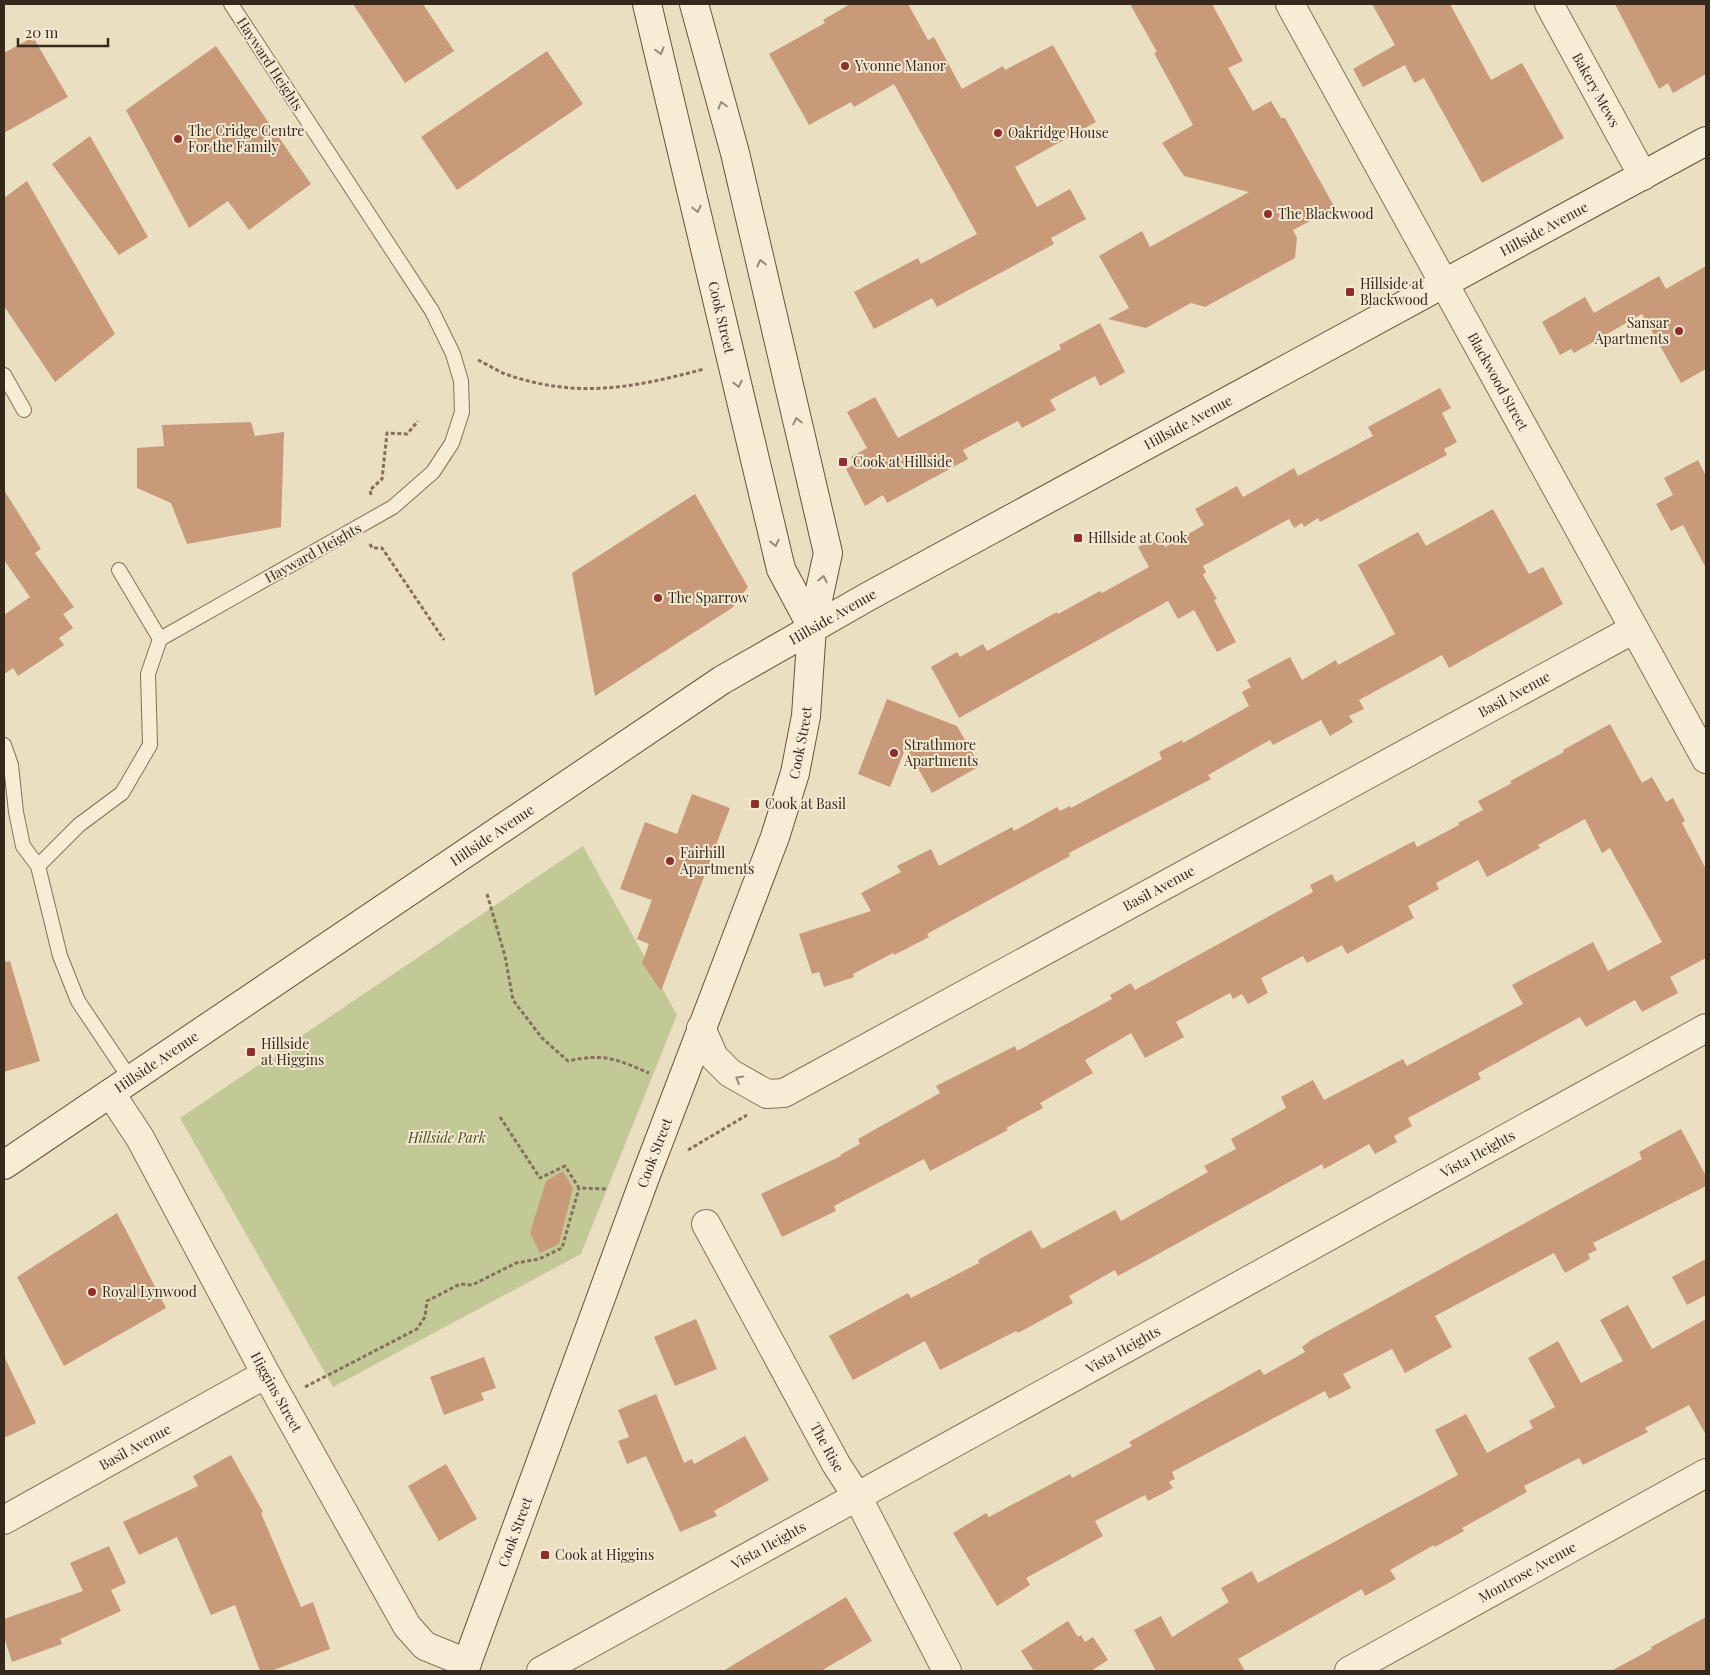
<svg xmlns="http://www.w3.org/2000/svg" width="1710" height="1675" font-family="'Playfair Display',serif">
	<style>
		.green { fill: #c3c996 }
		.building { fill: #c89a79 }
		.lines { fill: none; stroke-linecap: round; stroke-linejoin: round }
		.service-casing { stroke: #84705a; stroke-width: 16 }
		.minor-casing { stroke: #84705a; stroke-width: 30 }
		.secondary-casing { stroke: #66523d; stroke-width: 30 }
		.path { stroke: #84705a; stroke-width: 3; stroke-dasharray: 4 2.5; stroke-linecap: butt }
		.service { stroke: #f7edd4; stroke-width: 14 }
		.minor { stroke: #f7edd4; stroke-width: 28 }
		.secondary { stroke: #f7edd4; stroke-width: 28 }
		.oneway { stroke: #968b79 }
		.poi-dot { fill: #902d2e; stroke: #f3e9d1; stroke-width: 2 }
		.labels { text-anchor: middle; stroke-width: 4; stroke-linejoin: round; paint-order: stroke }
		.street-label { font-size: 14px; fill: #35291e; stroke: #f3e9d1 }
		.poi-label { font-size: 14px; fill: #35291e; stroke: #f3e9d1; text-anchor: start }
		.park-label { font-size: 14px; font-style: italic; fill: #455025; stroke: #f3e9d1 }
	</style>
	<rect width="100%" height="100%" fill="#ebdfc2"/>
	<path class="green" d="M 583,846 L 677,1015 L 581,1254 L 333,1387 L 180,1118 Z"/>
	<path class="building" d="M 353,4 L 423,4 L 454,51 L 405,83 Z
		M 850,4 L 908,4 L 928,40 L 934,37 L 962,89 L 1003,66 L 1005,70 L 1053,45 L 1096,122 L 1015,167 L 1037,207 L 1070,189 L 1086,219 L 1051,238 L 1054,244 L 937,307 L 932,298 L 874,329 L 854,292 L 918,258 L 921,264 L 977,234 L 894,84 L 854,107 L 851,102 L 809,125 L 769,54 L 825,23 L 823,20 Z
		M 1130,4 L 1212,4 L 1243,61 L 1228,68 L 1253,111 L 1271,101 L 1281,118 L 1285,118 L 1335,208 L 1293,230 L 1297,238 L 1295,258 L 1205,307 L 1191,303 L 1146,328 L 1108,319 L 1129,308 L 1099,256 L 1142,231 L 1150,247 L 1249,192 L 1184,176 L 1162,143 L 1193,125 L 1154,53 L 1157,52 Z
		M 1372,4 L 1450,4 L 1491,80 L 1522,63 L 1564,138 L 1482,183 L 1424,78 L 1414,83 L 1405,65 L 1363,87 L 1353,69 L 1395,45 Z
		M 1615,4 L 1706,4 L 1706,74 L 1673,93 L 1668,83 L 1659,89 Z
		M 33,37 L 68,97 L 4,133 L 4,53 Z
		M 216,46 L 311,184 L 249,230 L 228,201 L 189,228 L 126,110 Z
		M 547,51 L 583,104 L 457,190 L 421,137 Z
		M 90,136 L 148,237 L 119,255 L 52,164 Z
		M 27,181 L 115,334 L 55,382 L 4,306 L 4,198 Z
		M 1706,266 L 1706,369 L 1681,383 L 1642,314 L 1574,353 L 1571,349 L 1560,355 L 1542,322 L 1585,297 L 1594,313 L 1659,276 L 1666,289 Z
		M 1100,323 L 1125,372 L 1100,386 L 1095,376 L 1050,400 L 1056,410 L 1022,428 L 1018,421 L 963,450 L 968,459 L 887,503 L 883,495 L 865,506 L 846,469 L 855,464 L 851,457 L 867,448 L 847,412 L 875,397 L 898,438 L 1061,349 L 1059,345 Z
		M 1440,388 L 1451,408 L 1442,413 L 1457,442 L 1444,449 L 1447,455 L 1320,522 L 1318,518 L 1304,527 L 1302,523 L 1294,528 L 1289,519 L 1203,566 L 1206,572 L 1203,575 L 1217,599 L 1214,600 L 1236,642 L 1217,652 L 1194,610 L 1178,619 L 1168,601 L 959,718 L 931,667 L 957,652 L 960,657 L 983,644 L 987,651 L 1057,612 L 1058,614 L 1100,591 L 1102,593 L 1149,567 L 1138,547 L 1159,536 L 1165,547 L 1204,525 L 1195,509 L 1237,486 L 1243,497 L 1294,468 L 1298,476 L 1373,436 L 1368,427 Z
		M 251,422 L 255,436 L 284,432 L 281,527 L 187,544 L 171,503 L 137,488 L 137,448 L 164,446 L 162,425 Z
		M 1698,460 L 1706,476 L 1706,568 L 1683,525 L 1671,531 L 1656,504 L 1673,495 L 1664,478 Z
		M 4,490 L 41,549 L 35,553 L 74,607 L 63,614 L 73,628 L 59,638 L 64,645 L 18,676 L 13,668 L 4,674 L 4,615 L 30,597 L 4,560 Z
		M 695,494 L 748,587 L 732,608 L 595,696 L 572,573 Z
		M 1493,509 L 1529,574 L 1543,567 L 1563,604 L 1449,668 L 1442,655 L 1359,700 L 1364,709 L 1349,716 L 1353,722 L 1330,736 L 1321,720 L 1273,745 L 1270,740 L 1208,775 L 1211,779 L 1069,853 L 1070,856 L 927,934 L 929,937 L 894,955 L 893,953 L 853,974 L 854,977 L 824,987 L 819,972 L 812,974 L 799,934 L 871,911 L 861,893 L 901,872 L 897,866 L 931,849 L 939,866 L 1012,827 L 1014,831 L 1057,807 L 1060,811 L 1070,806 L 1071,808 L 1162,759 L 1159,752 L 1182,740 L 1183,743 L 1249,706 L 1242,692 L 1251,687 L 1247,680 L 1290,657 L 1302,680 L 1336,660 L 1338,665 L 1395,634 L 1358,565 L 1418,532 L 1426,546 Z
		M 887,699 L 957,726 L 980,766 L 932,793 L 906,747 L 890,787 L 858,774 Z
		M 1610,724 L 1642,783 L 1652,777 L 1666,802 L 1673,798 L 1685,821 L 1682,823 L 1706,869 L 1706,958 L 1670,977 L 1678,993 L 1642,1012 L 1635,1000 L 1586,1027 L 1580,1017 L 1478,1073 L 1481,1079 L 1408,1118 L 1412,1126 L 1394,1136 L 1397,1142 L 1375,1154 L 1369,1144 L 1324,1169 L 1322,1164 L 1118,1276 L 1115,1270 L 1069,1296 L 1073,1303 L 1018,1333 L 1016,1331 L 940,1370 L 925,1341 L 853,1380 L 829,1336 L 908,1293 L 911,1298 L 979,1263 L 978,1260 L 1031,1230 L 1042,1249 L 1115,1210 L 1121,1221 L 1208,1172 L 1204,1166 L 1236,1149 L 1231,1139 L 1286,1108 L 1281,1097 L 1313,1080 L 1324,1100 L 1403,1059 L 1407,1066 L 1523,1004 L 1512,985 L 1593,942 L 1608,971 L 1662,942 L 1610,848 L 1602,853 L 1585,819 L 1538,845 L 1540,848 L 1487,877 L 1478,860 L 1436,883 L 1439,889 L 1408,906 L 1414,918 L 1347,954 L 1342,945 L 1307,963 L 1303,956 L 1261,978 L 1268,993 L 1248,1004 L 1242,994 L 1233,999 L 1230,993 L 1176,1022 L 1184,1037 L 1145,1058 L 1131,1033 L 1085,1060 L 1093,1073 L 1040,1103 L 1043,1108 L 1006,1128 L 1008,1130 L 930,1171 L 924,1159 L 834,1206 L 836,1211 L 782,1237 L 761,1194 L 841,1156 L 840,1155 L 860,1144 L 858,1139 L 940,1093 L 936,1086 L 1015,1046 L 1017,1051 L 1112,999 L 1110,995 L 1131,983 L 1135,990 L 1313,892 L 1310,885 L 1332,874 L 1336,882 L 1414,841 L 1417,847 L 1459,825 L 1458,823 L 1483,810 L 1478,801 L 1512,783 L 1510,781 L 1564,752 L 1563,750 Z
		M 692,794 L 730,808 L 661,991 L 642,963 L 649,944 L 637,939 L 652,900 L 620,889 L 645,822 L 677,834 Z
		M 10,961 L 40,1061 L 4,1072 L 4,962 Z
		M 1681,1129 L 1706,1176 L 1706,1186 L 1593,1243 L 1597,1250 L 1588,1254 L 1590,1259 L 1565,1273 L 1554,1253 L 1435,1316 L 1452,1347 L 1405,1373 L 1392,1349 L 1343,1374 L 1351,1388 L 1329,1399 L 1325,1391 L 1172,1472 L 1175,1479 L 1169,1482 L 1173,1488 L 1148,1501 L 1145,1495 L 1095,1521 L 1103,1536 L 1026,1578 L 1030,1585 L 997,1606 L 953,1533 L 986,1513 L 989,1517 L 1070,1474 L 1072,1478 L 1132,1446 L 1129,1442 L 1260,1369 L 1264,1375 L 1305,1352 L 1302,1347 L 1311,1340 L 1642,1159 L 1639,1152 Z
		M 563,1171 L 573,1188 L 559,1244 L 540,1253 L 530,1233 L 546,1181 Z
		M 117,1213 L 166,1308 L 64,1366 L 17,1277 Z
		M 1706,1259 L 1706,1295 L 1687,1305 L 1672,1277 Z
		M 1628,1305 L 1652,1349 L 1706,1319 L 1706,1435 L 1689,1405 L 1645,1428 L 1648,1432 L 1583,1465 L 1579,1458 L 1524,1486 L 1527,1492 L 1462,1528 L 1464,1531 L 1435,1547 L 1434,1545 L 1390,1570 L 1396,1579 L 1365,1596 L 1362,1589 L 1238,1659 L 1245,1671 L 1156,1671 L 1134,1630 L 1161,1616 L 1172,1637 L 1229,1602 L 1221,1588 L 1252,1571 L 1258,1583 L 1458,1475 L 1435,1430 L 1466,1414 L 1487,1453 L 1533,1428 L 1529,1421 L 1555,1407 L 1528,1358 L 1558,1341 L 1581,1383 L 1623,1361 L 1600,1320 Z
		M 696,1319 L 717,1369 L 675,1386 L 654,1337 Z
		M 4,1356 L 36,1423 L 4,1438 Z
		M 484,1357 L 496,1388 L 481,1393 L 484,1400 L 444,1415 L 430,1377 Z
		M 656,1394 L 684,1463 L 692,1459 L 694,1464 L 745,1436 L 769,1480 L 714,1511 L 717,1516 L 680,1532 L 646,1456 L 627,1464 L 618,1441 L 629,1437 L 618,1410 Z
		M 231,1455 L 263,1512 L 261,1513 L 301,1607 L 313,1602 L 330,1649 L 271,1671 L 260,1671 L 235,1605 L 211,1615 L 177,1537 L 139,1555 L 123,1522 L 198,1486 L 193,1476 Z
		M 446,1464 L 477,1519 L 439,1541 L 408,1486 Z
		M 109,1546 L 126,1583 L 111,1590 L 121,1611 L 60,1639 L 62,1644 L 12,1662 L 4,1637 L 4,1619 L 83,1591 L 70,1563 Z
		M 846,1597 L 872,1641 L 821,1671 L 723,1671 Z
		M 1706,1617 L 1706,1671 L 1611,1671 L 1652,1649 L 1651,1647 Z
		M 1068,1621 L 1078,1637 L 1081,1635 L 1085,1642 L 1093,1637 L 1108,1660 L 1091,1671 L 1034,1671 L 1021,1651 Z"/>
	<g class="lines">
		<defs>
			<path id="service" d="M 4,375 L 24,410
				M 119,570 L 160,639
				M 4,745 L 11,765 L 16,812 L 23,846 L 38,866 L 60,956 L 78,1001 L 131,1080
				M 38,866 L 79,825 L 122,793 L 150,745 L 148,674 L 160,639 L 393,507 L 433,472 L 452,443 L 462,412 L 461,381 L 453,354 L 432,311 L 231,4"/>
			<g id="minor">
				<path id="s1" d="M 1290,4 L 1706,759"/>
				<path id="s2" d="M 1549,4 L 1643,176"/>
				<path id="s3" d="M 701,1028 L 714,1057 L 730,1073 L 767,1094 L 784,1093 L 1634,629"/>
				<path id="s4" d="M 111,1094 L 140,1138 L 266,1374 L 407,1626 L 425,1646 L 467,1663"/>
				<path id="s5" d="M 706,1224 L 836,1464 L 858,1498 L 947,1671"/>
				<path id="s6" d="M 4,1520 L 266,1374"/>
				<path id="s7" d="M 541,1671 L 1706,1028"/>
				<path id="s8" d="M 1349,1671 L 1706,1473"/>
			</g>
			<g id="secondary">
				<path id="s9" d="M 647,4 L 781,569 L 812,627"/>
				<path id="s10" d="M 4,1165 L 722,680 L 869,596 L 1706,141"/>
				<path id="s11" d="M 464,1671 L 646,1175 L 775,837 L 795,773 L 806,716 L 812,627 L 828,553 L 735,153 L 694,4"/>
			</g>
		</defs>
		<use href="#service" class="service-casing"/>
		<use href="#minor" class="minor-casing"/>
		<use href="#secondary" class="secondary-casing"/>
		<path class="path" d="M 478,360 C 487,364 496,370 505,374 C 577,399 633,388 704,369
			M 371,495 L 370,490 L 382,479 L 387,433 L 407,434 L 418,421
			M 370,544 L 372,548 L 382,548 L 444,640
			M 487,894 L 505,956 L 513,1000 L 542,1038 L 568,1061 C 604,1053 616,1059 649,1073
			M 500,1117 L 540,1178 L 565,1166 L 579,1188 L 606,1189
			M 688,1150 L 747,1115
			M 305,1387 L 417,1329 L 425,1317 L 427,1301 L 460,1284 L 472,1285 L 516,1263 L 539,1259 L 562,1248 L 579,1188"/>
		<use href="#service" class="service"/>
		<use href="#minor" class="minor"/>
		<use href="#secondary" class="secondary"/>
	</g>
	<defs><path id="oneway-chevron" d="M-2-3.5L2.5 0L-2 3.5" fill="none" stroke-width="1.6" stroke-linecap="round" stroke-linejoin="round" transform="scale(1.25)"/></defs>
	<g class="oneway">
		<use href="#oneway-chevron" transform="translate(660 51) rotate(75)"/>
		<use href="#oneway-chevron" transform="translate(722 105) rotate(-106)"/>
		<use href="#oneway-chevron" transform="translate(697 209) rotate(77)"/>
		<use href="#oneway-chevron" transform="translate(761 263) rotate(-103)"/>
		<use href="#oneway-chevron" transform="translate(738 384) rotate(77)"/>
		<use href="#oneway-chevron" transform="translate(797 421) rotate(-103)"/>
		<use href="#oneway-chevron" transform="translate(775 543) rotate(77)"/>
		<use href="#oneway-chevron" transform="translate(823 579) rotate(-78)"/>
		<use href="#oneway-chevron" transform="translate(739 1079) rotate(-149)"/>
	</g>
	<g class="poi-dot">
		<circle cx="845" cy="66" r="5"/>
		<circle cx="998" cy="133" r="5"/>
		<circle cx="178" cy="139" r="5"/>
		<circle cx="1268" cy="214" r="5"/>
		<rect x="1345" y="287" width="10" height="10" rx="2.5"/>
		<circle cx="1679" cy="331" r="5"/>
		<rect x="838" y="457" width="10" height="10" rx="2.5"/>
		<rect x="1073" y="533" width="10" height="10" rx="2.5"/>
		<circle cx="658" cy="598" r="5"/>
		<circle cx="894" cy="753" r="5"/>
		<rect x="750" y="799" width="10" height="10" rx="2.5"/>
		<circle cx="670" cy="861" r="5"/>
		<rect x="246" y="1047" width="10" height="10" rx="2.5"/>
		<circle cx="92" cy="1292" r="5"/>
		<rect x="540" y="1550" width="10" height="10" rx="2.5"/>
	</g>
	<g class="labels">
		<g class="street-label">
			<text transform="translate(270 64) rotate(57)" y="5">Hayward Heights</text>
			<text dy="5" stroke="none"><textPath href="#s2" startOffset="98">Bakery Mews</textPath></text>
			<text dy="5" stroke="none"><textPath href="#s10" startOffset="1804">Hillside Avenue</textPath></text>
			<text dy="5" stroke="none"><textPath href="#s9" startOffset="322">Cook Street</textPath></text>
			<text dy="5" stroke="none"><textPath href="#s1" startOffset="431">Blackwood Street</textPath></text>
			<text dy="5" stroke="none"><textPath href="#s10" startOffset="1399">Hillside Avenue</textPath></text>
			<text transform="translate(313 553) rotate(-29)" y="5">Hayward Heights</text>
			<text dy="5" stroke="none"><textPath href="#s10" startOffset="994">Hillside Avenue</textPath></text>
			<text dy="5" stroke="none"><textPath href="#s3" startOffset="946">Basil Avenue</textPath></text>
			<text dy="5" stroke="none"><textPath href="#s11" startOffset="988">Cook Street</textPath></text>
			<text dy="5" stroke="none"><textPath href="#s10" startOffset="589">Hillside Avenue</textPath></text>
			<text dy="5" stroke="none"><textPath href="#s3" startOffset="541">Basil Avenue</textPath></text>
			<text dy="5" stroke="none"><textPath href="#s10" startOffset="184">Hillside Avenue</textPath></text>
			<text dy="5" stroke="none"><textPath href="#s11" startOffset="552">Cook Street</textPath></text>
			<text dy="5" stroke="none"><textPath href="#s7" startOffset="1070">Vista Heights</textPath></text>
			<text dy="5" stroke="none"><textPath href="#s7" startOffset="665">Vista Heights</textPath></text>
			<text dy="5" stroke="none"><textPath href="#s4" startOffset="341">Higgins Street</textPath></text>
			<text dy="5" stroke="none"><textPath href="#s6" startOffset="150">Basil Avenue</textPath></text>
			<text dy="5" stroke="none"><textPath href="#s5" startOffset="254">The Rise</textPath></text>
			<text dy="5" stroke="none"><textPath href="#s11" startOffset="148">Cook Street</textPath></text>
			<text dy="5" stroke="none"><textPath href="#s7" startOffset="260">Vista Heights</textPath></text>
			<text dy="5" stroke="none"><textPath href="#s8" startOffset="204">Montrose Avenue</textPath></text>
		</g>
		<g class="poi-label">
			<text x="855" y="71">Yvonne Manor</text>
			<text x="188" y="136">The Cridge Centre<tspan x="188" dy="16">For the Family</tspan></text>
			<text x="1008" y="138">Oakridge House</text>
			<text x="1278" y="219">The Blackwood</text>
			<text x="1360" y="289">Hillside at<tspan x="1360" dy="16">Blackwood</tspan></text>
			<text x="1669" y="328" text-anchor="end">Sansar<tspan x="1669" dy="16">Apartments</tspan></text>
			<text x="853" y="467">Cook at Hillside</text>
			<text x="1088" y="543">Hillside at Cook</text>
			<text x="668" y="603">The Sparrow</text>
			<text x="904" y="750">Strathmore<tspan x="904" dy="16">Apartments</tspan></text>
			<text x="765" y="809">Cook at Basil</text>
			<text x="680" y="858">Fairhill<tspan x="680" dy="16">Apartments</tspan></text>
			<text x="261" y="1049">Hillside<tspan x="261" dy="16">at Higgins</tspan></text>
			<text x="102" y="1297">Royal Lynwood</text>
			<text x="555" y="1560">Cook at Higgins</text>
		</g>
		<g class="park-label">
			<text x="447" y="1143">Hillside Park</text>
		</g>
	</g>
	<rect width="1710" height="1675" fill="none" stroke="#35291e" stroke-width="10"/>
	<path d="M18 38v8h90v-8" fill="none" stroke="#35291e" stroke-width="2.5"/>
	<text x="25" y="38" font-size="15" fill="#35291e" stroke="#f3e9d1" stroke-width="4" paint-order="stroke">20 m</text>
</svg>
